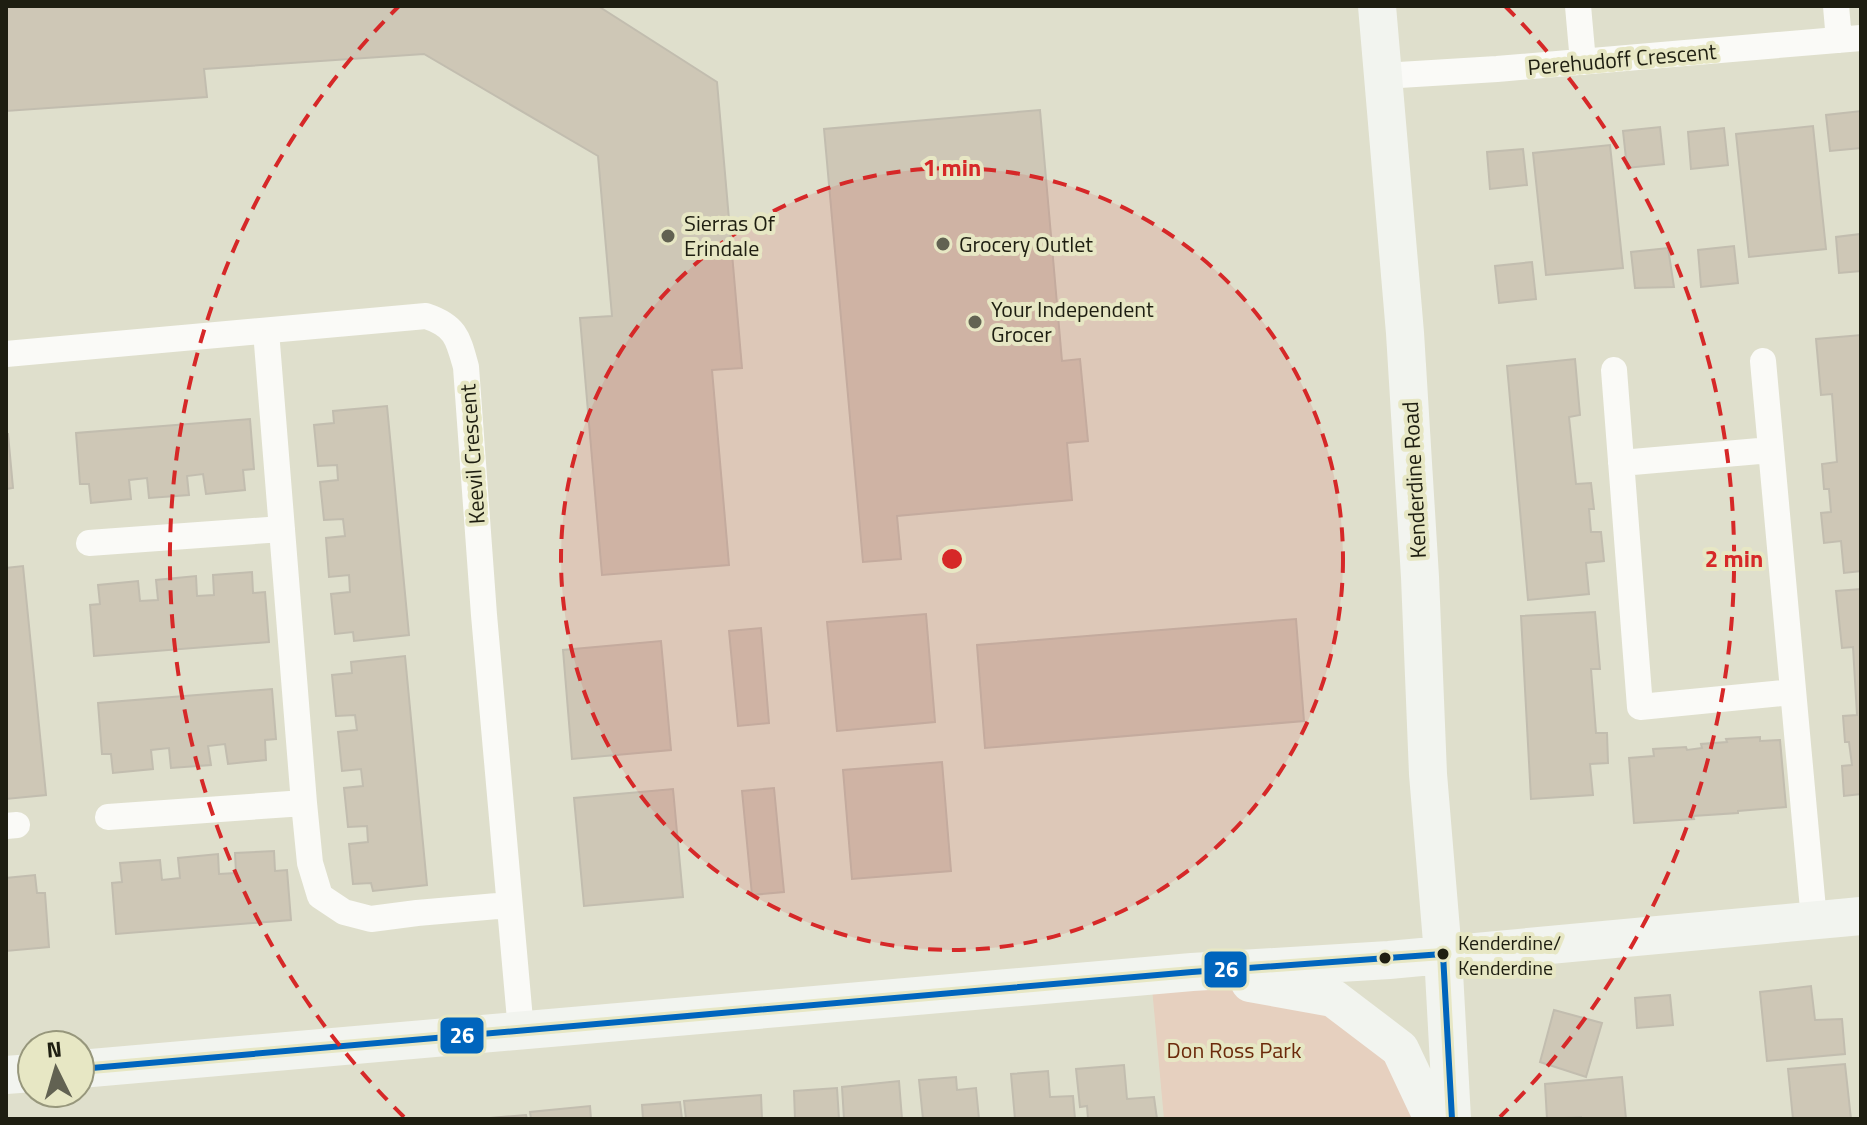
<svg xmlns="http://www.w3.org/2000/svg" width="1867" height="1125" font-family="'Titillium Web',sans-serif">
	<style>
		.green { fill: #e6d0bf }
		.building { fill: #cec7b6; stroke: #c2bdaf; stroke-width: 2 }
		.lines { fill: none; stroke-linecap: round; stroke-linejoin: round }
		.street { stroke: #fafaf7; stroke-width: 26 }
		.secondary { stroke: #f2f4ef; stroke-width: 38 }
		.bus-1-casing { stroke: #e7e7c4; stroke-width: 12 }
		.bus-1 { stroke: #0065bd; stroke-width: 6 }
		.ring { fill: none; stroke: #d62828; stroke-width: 4; stroke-dasharray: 14 10 }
		.poi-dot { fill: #626252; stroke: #e7e7c4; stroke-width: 3 }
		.bus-dot { fill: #1e1e11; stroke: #e7e7c4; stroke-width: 3 }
		.labels { text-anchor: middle; stroke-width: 8; stroke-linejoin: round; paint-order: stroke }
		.bus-label { font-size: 20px; fill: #1e1e11; stroke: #e7e7c4; text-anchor: start }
		.street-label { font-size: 22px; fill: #1e1e11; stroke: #e7e7c4 }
		.poi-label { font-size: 22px; fill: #1e1e11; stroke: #e7e7c4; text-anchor: start }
		.park-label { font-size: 22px; fill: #6c2a0b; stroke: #e7e7c4 }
		.centre { fill: #d62828; stroke: #e7e7c4; stroke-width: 4 }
		.ring-label { font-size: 24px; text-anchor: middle; font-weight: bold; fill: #d62828; stroke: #e7e7c4; stroke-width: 8; stroke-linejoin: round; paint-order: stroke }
		.line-badge { stroke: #e7e7c4; stroke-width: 3 }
		.badge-label { font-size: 22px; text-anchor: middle; font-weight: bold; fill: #fff }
	</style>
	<rect width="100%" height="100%" fill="#dfdfcc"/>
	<path class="green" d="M 1151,977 L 1333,998 L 1433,1119 L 1164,1119 Z"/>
	<path class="building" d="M 6,6 L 598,6 L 717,82 L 742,368 L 712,370 L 729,565 L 602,575 L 580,318 L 612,316 L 598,156 L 424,54 L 204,69 L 207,97 L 6,111 Z
		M 1040,110 L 1062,361 L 1080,359 L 1088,441 L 1067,443 L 1072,500 L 897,516 L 901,559 L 863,562 L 824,129 Z
		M 1861,111 L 1861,148 L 1830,151 L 1826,115 Z
		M 1813,126 L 1826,249 L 1749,257 L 1736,134 Z
		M 1660,127 L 1664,164 L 1627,168 L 1623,131 Z
		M 1724,128 L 1728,165 L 1691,169 L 1688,132 Z
		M 1610,145 L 1623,268 L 1546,275 L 1533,153 Z
		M 1523,149 L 1527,185 L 1490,189 L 1487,152 Z
		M 1861,234 L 1861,271 L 1839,273 L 1836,237 Z
		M 1734,246 L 1738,283 L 1701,287 L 1698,250 Z
		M 1668,248 L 1674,287 L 1635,288 L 1631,252 Z
		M 1532,262 L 1536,299 L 1499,303 L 1495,266 Z
		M 1861,335 L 1861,571 L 1844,573 L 1841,541 L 1824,543 L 1821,513 L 1831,512 L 1829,489 L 1824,489 L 1822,464 L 1837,462 L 1832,394 L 1821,395 L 1816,339 Z
		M 1575,359 L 1580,415 L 1569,417 L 1576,484 L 1591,483 L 1594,509 L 1589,509 L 1591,532 L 1601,532 L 1604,561 L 1586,563 L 1589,594 L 1528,600 L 1507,366 Z
		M 387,406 L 409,635 L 354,641 L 353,632 L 335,634 L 331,594 L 350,592 L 349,575 L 329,577 L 326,538 L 345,536 L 343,519 L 324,520 L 320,482 L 338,480 L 337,465 L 318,466 L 314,425 L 334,423 L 333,411 Z
		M 250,419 L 254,469 L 243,470 L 245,490 L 206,494 L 203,474 L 187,476 L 189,495 L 149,498 L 147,478 L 129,480 L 131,499 L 91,503 L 89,484 L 80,484 L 76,433 Z
		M 6,434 L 8,434 L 13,488 L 6,489 Z
		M 23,566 L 46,795 L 6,799 L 6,568 Z
		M 252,572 L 253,593 L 265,592 L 269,642 L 94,656 L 90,605 L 100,604 L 98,585 L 138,581 L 140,601 L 158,600 L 156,580 L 196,576 L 197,596 L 214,595 L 213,575 Z
		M 1861,589 L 1861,794 L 1844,796 L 1842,766 L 1852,765 L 1849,742 L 1845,742 L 1843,716 L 1857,715 L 1853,647 L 1842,648 L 1836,591 Z
		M 1595,612 L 1600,669 L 1591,669 L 1596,733 L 1607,733 L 1608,763 L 1590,764 L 1593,795 L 1531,799 L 1521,616 Z
		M 926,614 L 935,722 L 837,731 L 827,622 Z
		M 1296,619 L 1304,721 L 985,748 L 977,645 Z
		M 761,628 L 769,723 L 738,726 L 729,631 Z
		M 661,641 L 671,750 L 572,759 L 563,650 Z
		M 405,656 L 427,885 L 373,891 L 371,883 L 353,884 L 349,844 L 368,842 L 367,826 L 348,827 L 344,788 L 363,786 L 361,769 L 342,771 L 338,732 L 357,730 L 355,715 L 336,716 L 332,675 L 352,673 L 351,662 Z
		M 272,689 L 276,739 L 265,740 L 266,760 L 228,764 L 225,744 L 208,746 L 211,765 L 171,768 L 169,748 L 151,750 L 153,769 L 113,773 L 111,754 L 102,754 L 98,703 Z
		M 1760,737 L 1760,741 L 1780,740 L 1786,807 L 1738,811 L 1738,813 L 1693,816 L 1694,819 L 1634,823 L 1629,758 L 1654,756 L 1653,749 L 1686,747 L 1687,750 L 1702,748 L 1701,744 L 1727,742 L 1726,739 Z
		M 942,762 L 951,871 L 852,879 L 843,770 Z
		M 774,788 L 784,892 L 752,895 L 742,791 Z
		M 673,789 L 683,897 L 584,906 L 574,798 Z
		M 274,851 L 275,871 L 287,870 L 291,920 L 116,934 L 112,883 L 122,882 L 120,863 L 160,860 L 162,880 L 180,878 L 178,858 L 218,854 L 219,874 L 236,873 L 235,853 Z
		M 35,875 L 37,893 L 45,893 L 49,947 L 6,951 L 6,878 Z
		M 1811,986 L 1815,1020 L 1842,1019 L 1845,1054 L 1767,1061 L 1760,992 Z
		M 1670,995 L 1673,1025 L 1637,1028 L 1635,998 Z
		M 1554,1010 L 1602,1023 L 1586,1077 L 1540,1062 Z
		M 1845,1064 L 1851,1119 L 1793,1119 L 1788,1069 Z
		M 1124,1065 L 1127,1099 L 1154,1097 L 1157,1119 L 1088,1119 L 1087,1106 L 1080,1107 L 1076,1069 Z
		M 1048,1071 L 1050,1097 L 1073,1096 L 1075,1119 L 1015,1119 L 1011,1074 Z
		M 956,1077 L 957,1090 L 976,1088 L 979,1119 L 923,1119 L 919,1080 Z
		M 1622,1077 L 1626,1119 L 1581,1119 L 1581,1117 L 1547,1119 L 1545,1084 Z
		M 899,1081 L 902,1119 L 844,1119 L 842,1087 Z
		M 837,1088 L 839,1119 L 795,1119 L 794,1091 Z
		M 761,1095 L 762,1119 L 686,1119 L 684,1101 Z
		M 680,1102 L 682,1119 L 643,1119 L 642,1105 Z
		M 590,1106 L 591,1119 L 531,1119 L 530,1112 Z
		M 526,1115 L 527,1119 L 490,1118 Z"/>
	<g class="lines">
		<path class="street" d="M 1578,6 L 1583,62
			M 1836,6 L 1839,40
			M 1383,76 L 1497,69 L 1861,38
			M 266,331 L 304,803 L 310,863 L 320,896 L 344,912 L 371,919 L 417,913 L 509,905
			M 6,354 L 426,316 C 456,326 458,338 466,367 L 484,615 L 521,1031
			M 1763,361 L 1814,920
			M 1614,370 L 1640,707 L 1793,692
			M 1621,463 L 1771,450
			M 89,543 L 282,529
			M 108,817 L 304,803
			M 6,826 L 17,825"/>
		<path class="secondary" d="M 1377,6 L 1405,333 L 1420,577 L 1428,774 L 1443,954 L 1452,1119
			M 1250,983 L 1333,998 L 1400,1049 L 1433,1119
			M 80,1069 L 1192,972 L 1389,960 L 1861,916
			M 6,1075 L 32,1073"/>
		<defs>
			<path id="bus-1" d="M 80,1069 L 1192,972 L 1443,954 L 1452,1119"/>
		</defs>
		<use href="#bus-1" class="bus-1-casing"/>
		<use href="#bus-1" class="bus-1"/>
	</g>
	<circle cx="952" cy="559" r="391" fill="#d62828" fill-opacity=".12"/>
	<g class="ring">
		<circle cx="952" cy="559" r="391"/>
		<path d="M404 1117A782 782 0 0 1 399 6M1505 6A782 782 0 0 1 1500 1117"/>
	</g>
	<g class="poi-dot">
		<circle cx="668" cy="236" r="8"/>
		<circle cx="943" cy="244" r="8"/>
		<circle cx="975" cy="322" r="8"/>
	</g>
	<g class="bus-dot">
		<circle cx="1443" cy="954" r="7"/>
		<circle cx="1385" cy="958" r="7"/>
	</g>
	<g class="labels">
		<g class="bus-label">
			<text x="1458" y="950">Kenderdine/<tspan x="1458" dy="25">Kenderdine</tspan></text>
		</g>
		<g class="street-label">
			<text transform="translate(1622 59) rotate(-5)" y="8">Perehudoff Crescent</text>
			<text transform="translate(472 454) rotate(-94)" y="8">Keevil Crescent</text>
			<text transform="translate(1414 480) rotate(-93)" y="8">Kenderdine Road</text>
		</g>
		<g class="poi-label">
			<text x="684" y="231">Sierras Of<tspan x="684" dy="25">Erindale</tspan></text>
			<text x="959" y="252">Grocery Outlet</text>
			<text x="991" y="317">Your Independent<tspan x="991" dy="25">Grocer</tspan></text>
		</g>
		<g class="park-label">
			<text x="1234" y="1058">Don Ross Park</text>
		</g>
	</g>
	<circle cx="952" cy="559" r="12" class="centre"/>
	<g class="ring-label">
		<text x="952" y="176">1 min</text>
		<text x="1734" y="567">2 min</text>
	</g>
	<g class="line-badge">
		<rect x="1203" y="950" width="45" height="39" rx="8" fill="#0065bd"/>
		<rect x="439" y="1016" width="46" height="39" rx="8" fill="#0065bd"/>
	</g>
	<g class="badge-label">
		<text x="1226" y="977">26</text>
		<text x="462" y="1043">26</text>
	</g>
	<rect width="1867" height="1125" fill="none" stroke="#1e1e11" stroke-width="16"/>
	<g transform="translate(56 1069) rotate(355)"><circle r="38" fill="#e7e7c4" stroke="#97977c" stroke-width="2"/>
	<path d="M0-6L14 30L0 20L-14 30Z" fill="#626252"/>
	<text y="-12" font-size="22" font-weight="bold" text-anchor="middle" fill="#1e1e11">N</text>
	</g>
</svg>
